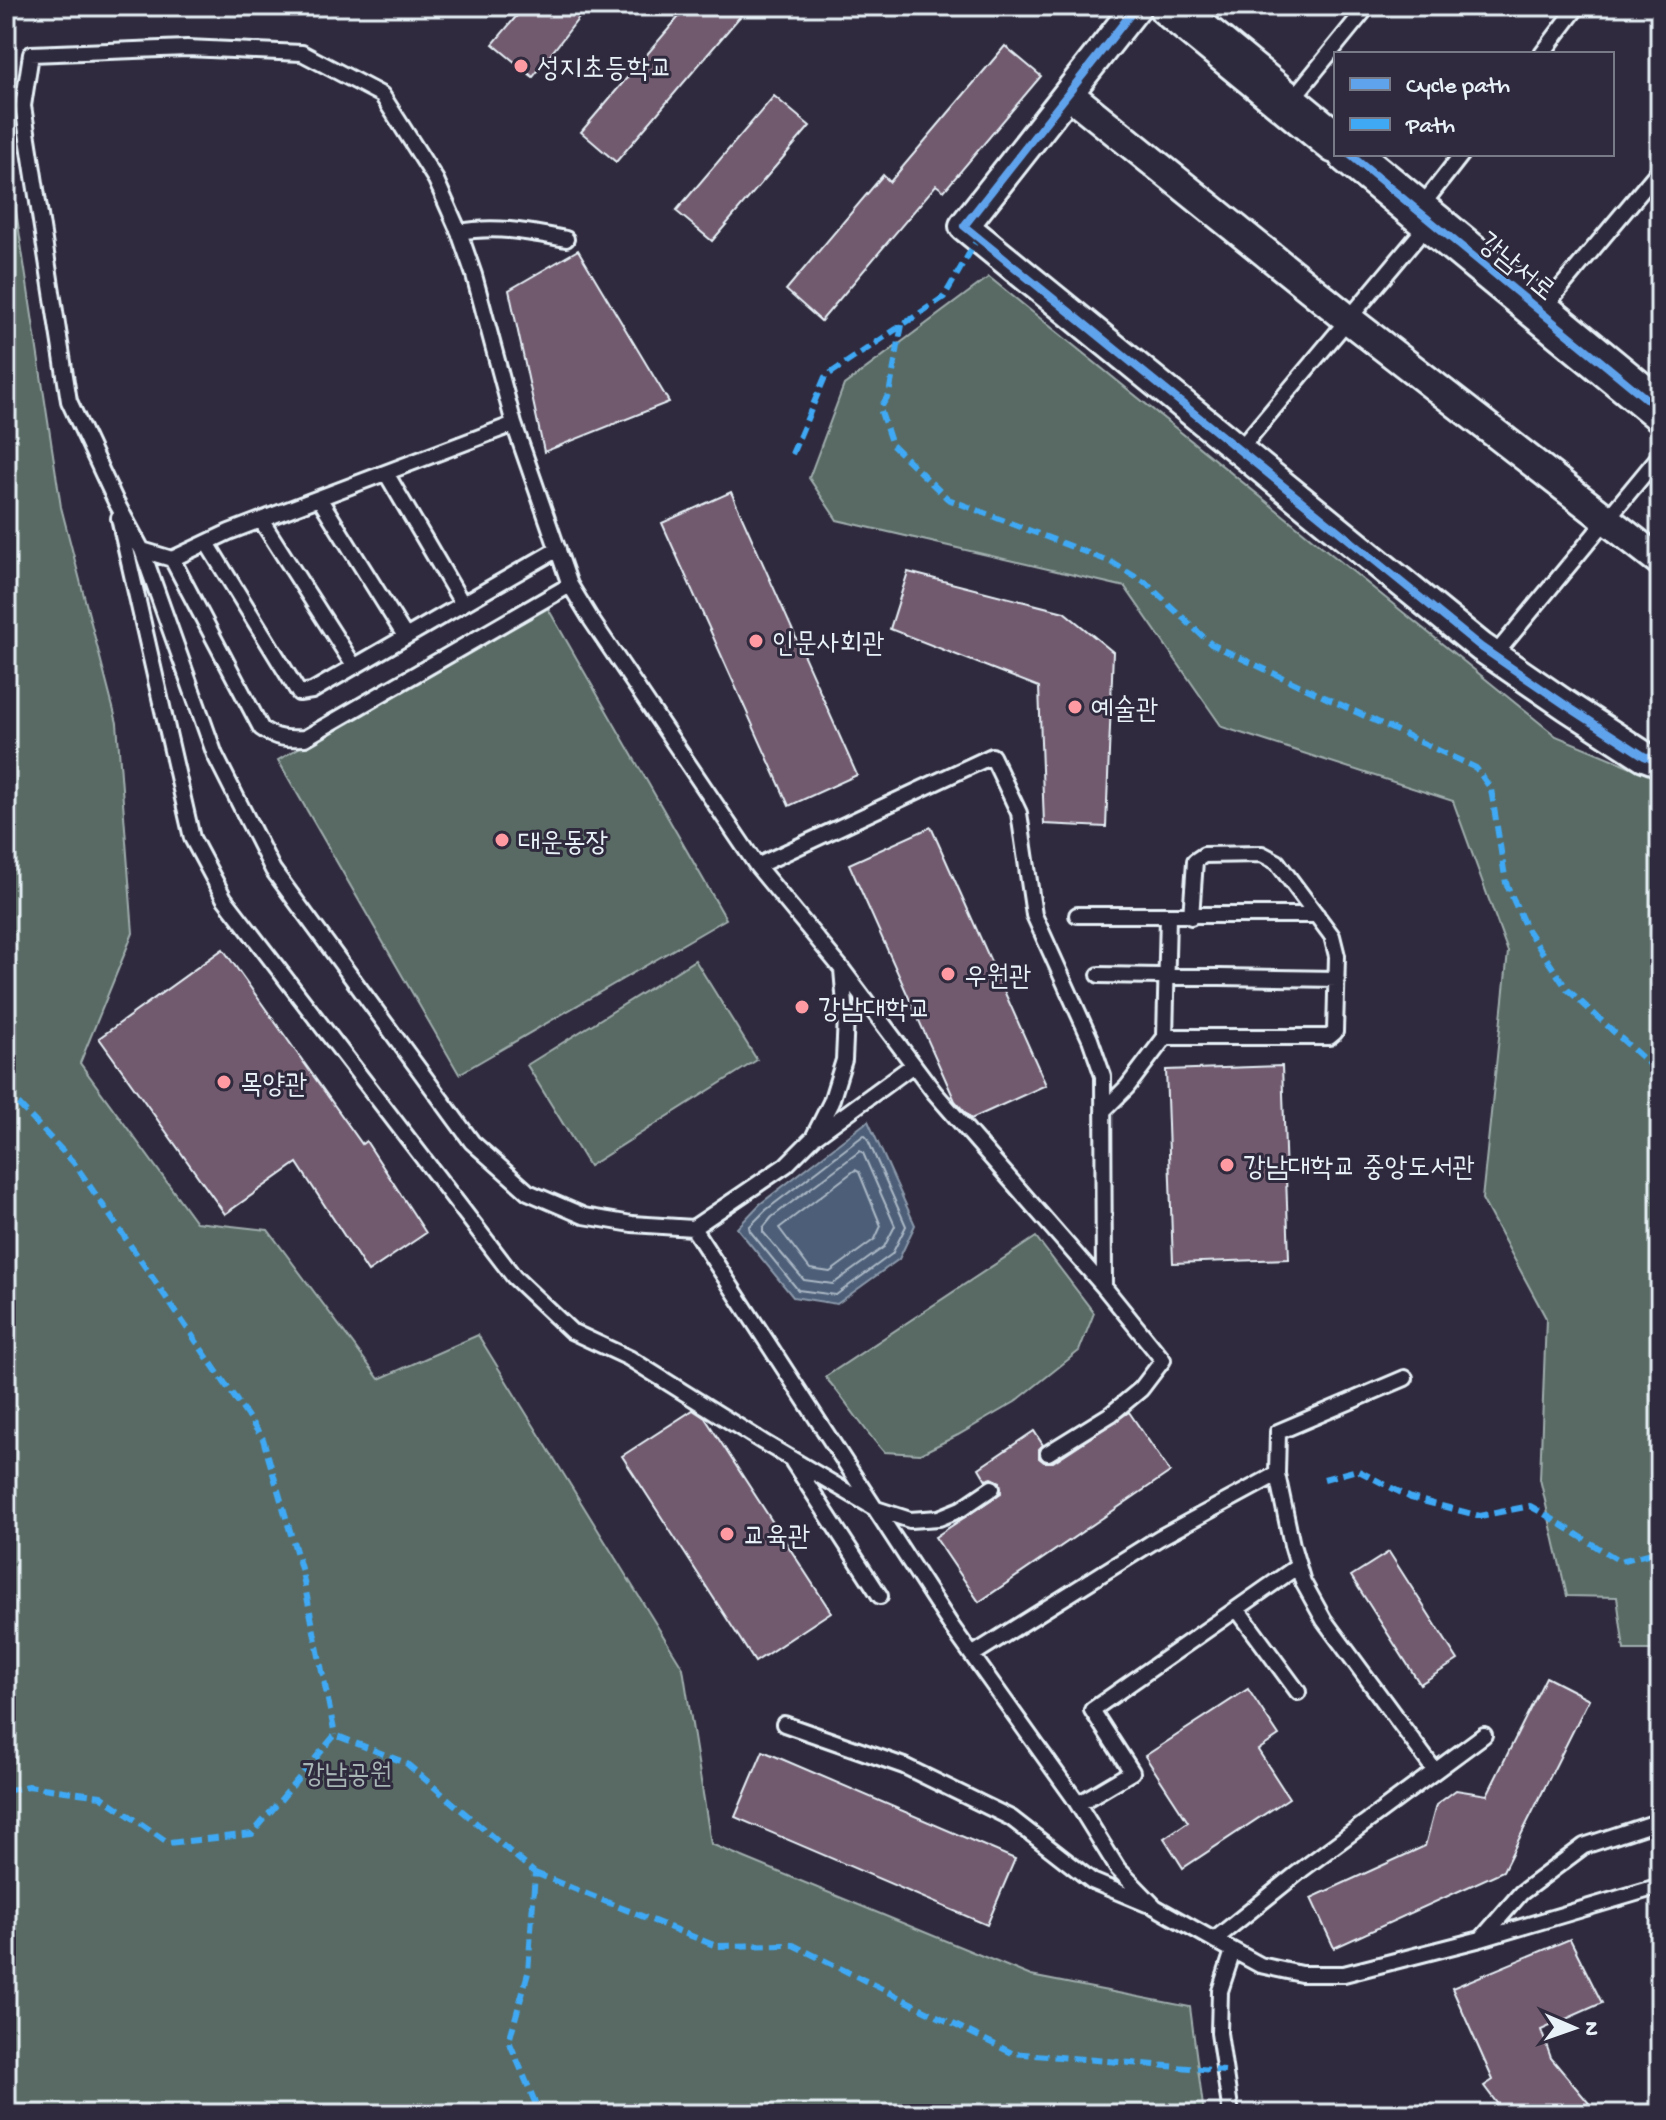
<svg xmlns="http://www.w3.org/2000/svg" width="1666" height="2120" font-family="'Gochi Hand','Poor Story',sans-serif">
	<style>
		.green { fill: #596b64; stroke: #a0aeae; stroke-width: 2 }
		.water { fill: #4d5f78; stroke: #8b99ab; stroke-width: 2 }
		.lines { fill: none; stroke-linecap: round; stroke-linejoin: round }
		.shore { stroke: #aab7c5; stroke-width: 2 }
		.building { fill: #715a6e; stroke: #e8f1f8; stroke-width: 2 }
		.lane-casing { stroke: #e8f1f8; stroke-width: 20 }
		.street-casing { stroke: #e8f1f8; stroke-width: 34 }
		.secondary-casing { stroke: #e8f1f8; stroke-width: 46 }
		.lane { stroke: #2f2a3d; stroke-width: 14 }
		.street { stroke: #2f2a3d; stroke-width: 28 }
		.secondary { stroke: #2f2a3d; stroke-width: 40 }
		.quiet { stroke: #3fa9f5; stroke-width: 6; stroke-dasharray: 12 6; stroke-linecap: butt }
		.cycleway-casing { stroke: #2f2a3d; stroke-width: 13 }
		.cycleway { stroke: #60a3ed; stroke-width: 8 }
		.poi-dot { fill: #ff9aa2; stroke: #2f2a3d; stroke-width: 3 }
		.labels { text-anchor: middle; stroke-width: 6; stroke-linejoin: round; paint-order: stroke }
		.poi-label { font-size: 28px; fill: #e8f1f8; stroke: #2f2a3d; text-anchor: start }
		.street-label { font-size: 28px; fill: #e8f1f8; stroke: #2f2a3d }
		.park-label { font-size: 28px; fill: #a8b5b5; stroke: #2f2a3d }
	</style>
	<rect width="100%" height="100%" fill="#2f2a3d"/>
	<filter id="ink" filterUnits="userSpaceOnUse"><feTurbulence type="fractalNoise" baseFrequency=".0125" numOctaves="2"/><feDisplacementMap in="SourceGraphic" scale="16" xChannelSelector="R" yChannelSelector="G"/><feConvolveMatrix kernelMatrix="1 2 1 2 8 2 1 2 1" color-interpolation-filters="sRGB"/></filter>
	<g filter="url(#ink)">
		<path class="green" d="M 6,145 L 61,507 L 117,723 L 133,933 L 80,1063 L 196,1222 L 268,1230 L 379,1379 L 478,1335 L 683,1668 L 711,1844 L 1031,1976 L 1190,2007 L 1204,2114 L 6,2114 Z
			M 989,277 L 1556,736 L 1660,779 L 1660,1650 L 1624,1650 L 1617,1597 L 1567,1596 L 1540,1479 L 1546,1318 L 1482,1199 L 1508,952 L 1453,801 L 1222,727 L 1125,587 L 837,520 L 809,478 L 844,385 Z
			M 546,605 L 726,919 L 459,1074 L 278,760 Z
			M 695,960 L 757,1060 L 589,1166 L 527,1065 Z
			M 1036,1237 L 1094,1313 L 1079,1351 L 1015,1402 L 958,1435 L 920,1454 L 884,1452 C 862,1428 847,1401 825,1377 Z"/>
		<path class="water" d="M 868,1121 L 915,1225 L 899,1259 L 837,1304 L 793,1297 L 737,1228 L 760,1204 Z"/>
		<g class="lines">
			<path class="shore" d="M 864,1135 L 867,1138 L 906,1226 L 892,1254 L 836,1295 L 798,1290 L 750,1231 L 749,1227 L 766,1210 Z
				M 860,1151 L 863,1153 L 895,1226 L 884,1247 L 833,1284 L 804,1280 L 763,1232 L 763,1228 L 772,1217 Z
				M 855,1170 L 859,1172 L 881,1226 L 875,1239 L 830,1272 L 810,1269 L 779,1228 Z"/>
		</g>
		<path class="building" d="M 525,6 L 588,6 L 533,77 L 493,44 Z
			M 688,6 L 749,6 L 616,162 L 581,132 Z
			M 1005,46 L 1041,76 L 944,191 L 936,185 L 821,321 L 786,290 L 883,175 L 890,182 Z
			M 774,96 L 810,126 L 712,241 L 676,211 Z
			M 578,250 L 669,402 L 544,452 L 509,290 Z
			M 731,492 L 857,775 L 789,806 L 662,523 Z
			M 908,572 L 1064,612 L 1113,652 L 1106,827 L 1044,824 L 1039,687 L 890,629 Z
			M 931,827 L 1046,1085 L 971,1119 L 955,1101 L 849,864 Z
			M 223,949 L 362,1144 L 366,1141 L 426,1233 L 368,1272 L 297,1163 L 225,1214 L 99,1038 Z
			M 1282,1066 L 1289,1259 L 1173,1263 L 1166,1070 Z
			M 693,1410 L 705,1418 L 831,1612 L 755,1662 L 622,1456 Z
			M 1129,1412 L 1170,1472 L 979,1602 L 935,1537 L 1001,1493 L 1000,1482 L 992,1478 L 986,1480 L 979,1468 L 1034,1431 L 1043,1445 L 1039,1449 L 1039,1458 L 1044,1462 L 1053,1462 Z
			M 1389,1552 L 1458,1660 L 1420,1684 L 1351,1576 Z
			M 1546,1677 L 1589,1699 L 1503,1871 L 1334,1948 L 1311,1898 L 1425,1846 L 1436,1805 L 1456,1790 L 1487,1795 Z
			M 1248,1689 L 1279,1736 L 1258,1750 L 1289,1798 L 1183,1868 L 1164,1838 L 1188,1822 L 1145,1756 Z
			M 763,1751 L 1015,1859 L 987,1925 L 735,1817 Z
			M 1570,1939 L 1602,2003 L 1541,2030 L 1551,2058 L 1598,2114 L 1505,2114 L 1484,2086 L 1493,2080 L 1452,1988 Z"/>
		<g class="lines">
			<defs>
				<path id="lane" d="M 1542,54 L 1578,6
					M 1290,102 L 1368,6
					M 1420,208 L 1462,154
					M 459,232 C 495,225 530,232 566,239
					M 1542,310 L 1660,169
					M 1239,450 L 1429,223
					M 386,473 L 462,603
					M 319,498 L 405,636
					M 119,518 L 192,838 L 224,898 L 514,1277 L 571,1331 L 629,1358 L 763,1442 L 876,1509 L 910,1520 L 939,1518 L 961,1509 L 992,1488
					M 261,520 L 354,666
					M 207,543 L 299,693 L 312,691 L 558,549
					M 142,550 L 172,559 L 229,532 L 514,424
					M 172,559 L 261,728 C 276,739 287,739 305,738 L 570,585
					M 1494,656 L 1660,455
					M 757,866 L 992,756 L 1019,813 L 1034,915 L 1090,1039 L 1103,1076 L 1104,1287 L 1163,1360 L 1141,1389 L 1111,1414 L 1048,1453
					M 1077,915 L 1317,915
					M 842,969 L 846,1017 L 844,1060 L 831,1102 L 813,1138 L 786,1165 L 693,1228 L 632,1224 L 584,1216 L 528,1192 L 472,1142 L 273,870 L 215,755 L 142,550 L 116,502 L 69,401 L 23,106 L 31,54 L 187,48 L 302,53 L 382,95 L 436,180 L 459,232 L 474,275 L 514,424 L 570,585 L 592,621 L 757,866 L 842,969 L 934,1092 L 1104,1287
					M 1099,975 L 1337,979
					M 1165,1037 L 1168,916
					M 1103,1111 L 1127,1087 L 1165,1037 L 1329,1037 L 1335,1032 L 1337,956 L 1332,936 L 1277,862 L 1262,854 L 1204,855 L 1195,861 L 1191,917
					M 817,1135 L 913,1065
					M 693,1228 L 952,1627 L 1074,1798 L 1118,1869 L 1155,1907 L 1214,1940 L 1304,1868 L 1484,1735
					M 1405,1378 L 1278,1432 L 1277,1474 L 1292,1545 L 1303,1582 L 1324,1620 L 1435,1771
					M 793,1462 L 880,1596
					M 1237,1609 L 1298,1692
					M 972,1655 L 1159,1538 L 1277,1474
					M 784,1724 L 904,1766 L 1011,1818 L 1092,1881 L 1147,1904
					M 1078,1804 L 1132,1772 L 1092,1710 L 1298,1566
					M 1482,1938 L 1521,1893 L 1584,1846 L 1660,1821
					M 1214,1940 L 1260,1965 L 1301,1974 L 1344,1974 L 1481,1939 L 1660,1886
					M 1231,2114 L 1219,2033 L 1220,1991 L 1233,1951"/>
				<path id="street" d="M 1137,6 L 964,226 L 1481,647 L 1567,706 L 1644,756 L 1660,762
					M 1069,94 L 1348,319 L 1660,561"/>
				<path id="secondary" d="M 1169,6 L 1336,143
					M 1349,154 L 1660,410"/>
			</defs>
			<use href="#lane" class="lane-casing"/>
			<use href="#street" class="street-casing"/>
			<use href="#secondary" class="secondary-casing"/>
			<use href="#lane" class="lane"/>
			<use href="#street" class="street"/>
			<use href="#secondary" class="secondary"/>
			<path class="quiet" d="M 902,325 L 889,394 L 880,409 L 892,445 L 948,499 L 1111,562 L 1147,584 L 1211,644 L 1476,768 L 1491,789 L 1506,883 L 1526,928 L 1567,989 L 1660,1074
				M 792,454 L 825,377 L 944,297 L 978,238
				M 6,1091 L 74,1163 L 263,1439 L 302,1572 L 335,1735
				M 1324,1479 L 1357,1470 L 1411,1498 L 1480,1516 L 1530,1506 C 1561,1523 1589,1543 1620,1561 L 1660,1551
				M 6,1791 L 28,1786 L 101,1796 L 169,1843 L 252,1834 L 335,1735 L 406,1763 L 535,1873 L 528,1973 L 509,2041 L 540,2114
				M 535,1873 L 716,1946 L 793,1945 L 1012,2053 L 1225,2071"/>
			<defs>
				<path id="cycleway" d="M 1137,6 L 964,226 L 1481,647 L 1567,706 L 1644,756 L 1660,762
					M 1349,154 L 1660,410"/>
			</defs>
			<use href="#cycleway" class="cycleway-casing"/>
			<use href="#cycleway" class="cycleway"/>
		</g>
	</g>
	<g class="poi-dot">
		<circle cx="521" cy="66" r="8"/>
		<circle cx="756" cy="641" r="8"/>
		<circle cx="1075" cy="707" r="8"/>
		<circle cx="502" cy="840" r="8"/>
		<circle cx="948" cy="974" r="8"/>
		<circle cx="802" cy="1007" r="8"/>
		<circle cx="224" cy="1082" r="8"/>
		<circle cx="1227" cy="1165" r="8"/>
		<circle cx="727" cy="1534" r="8"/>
	</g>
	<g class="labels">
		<g class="poi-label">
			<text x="537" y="76">성지초등학교</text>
			<text x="772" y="651">인문사회관</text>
			<text x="1091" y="717">예술관</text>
			<text x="518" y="850">대운동장</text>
			<text x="964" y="984">우원관</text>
			<text x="818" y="1017">강남대학교</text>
			<text x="240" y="1092">목양관</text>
			<text x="1243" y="1175">강남대학교 중앙도서관</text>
			<text x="743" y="1544">교육관</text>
		</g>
		<g class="street-label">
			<text transform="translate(1518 265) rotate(39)" y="10">강남서로</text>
		</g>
		<g class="park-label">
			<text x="347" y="1782">강남공원</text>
		</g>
	</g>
	<rect width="1666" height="2120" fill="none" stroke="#2f2a3d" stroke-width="32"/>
	<rect x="16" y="16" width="1634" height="2088" fill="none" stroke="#e8f1f8" stroke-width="3" filter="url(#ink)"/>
	<rect x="1334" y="52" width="280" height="104" fill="#2f2a3d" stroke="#797a88" stroke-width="2"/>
	<rect x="1350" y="78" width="40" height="12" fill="#60a3ed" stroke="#797a88" stroke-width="2"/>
	<text x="1406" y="92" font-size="24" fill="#e8f1f8">Cycle path</text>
	<rect x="1350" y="118" width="40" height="12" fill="#3fa9f5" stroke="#797a88" stroke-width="2"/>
	<text x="1406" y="132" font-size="24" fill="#e8f1f8">Path</text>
	<g transform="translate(1574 2028) rotate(92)" stroke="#2f2a3d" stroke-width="6" paint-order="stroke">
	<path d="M0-6L14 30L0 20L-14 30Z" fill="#e8f1f8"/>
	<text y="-12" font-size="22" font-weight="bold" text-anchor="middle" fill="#e8f1f8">N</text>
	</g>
</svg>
